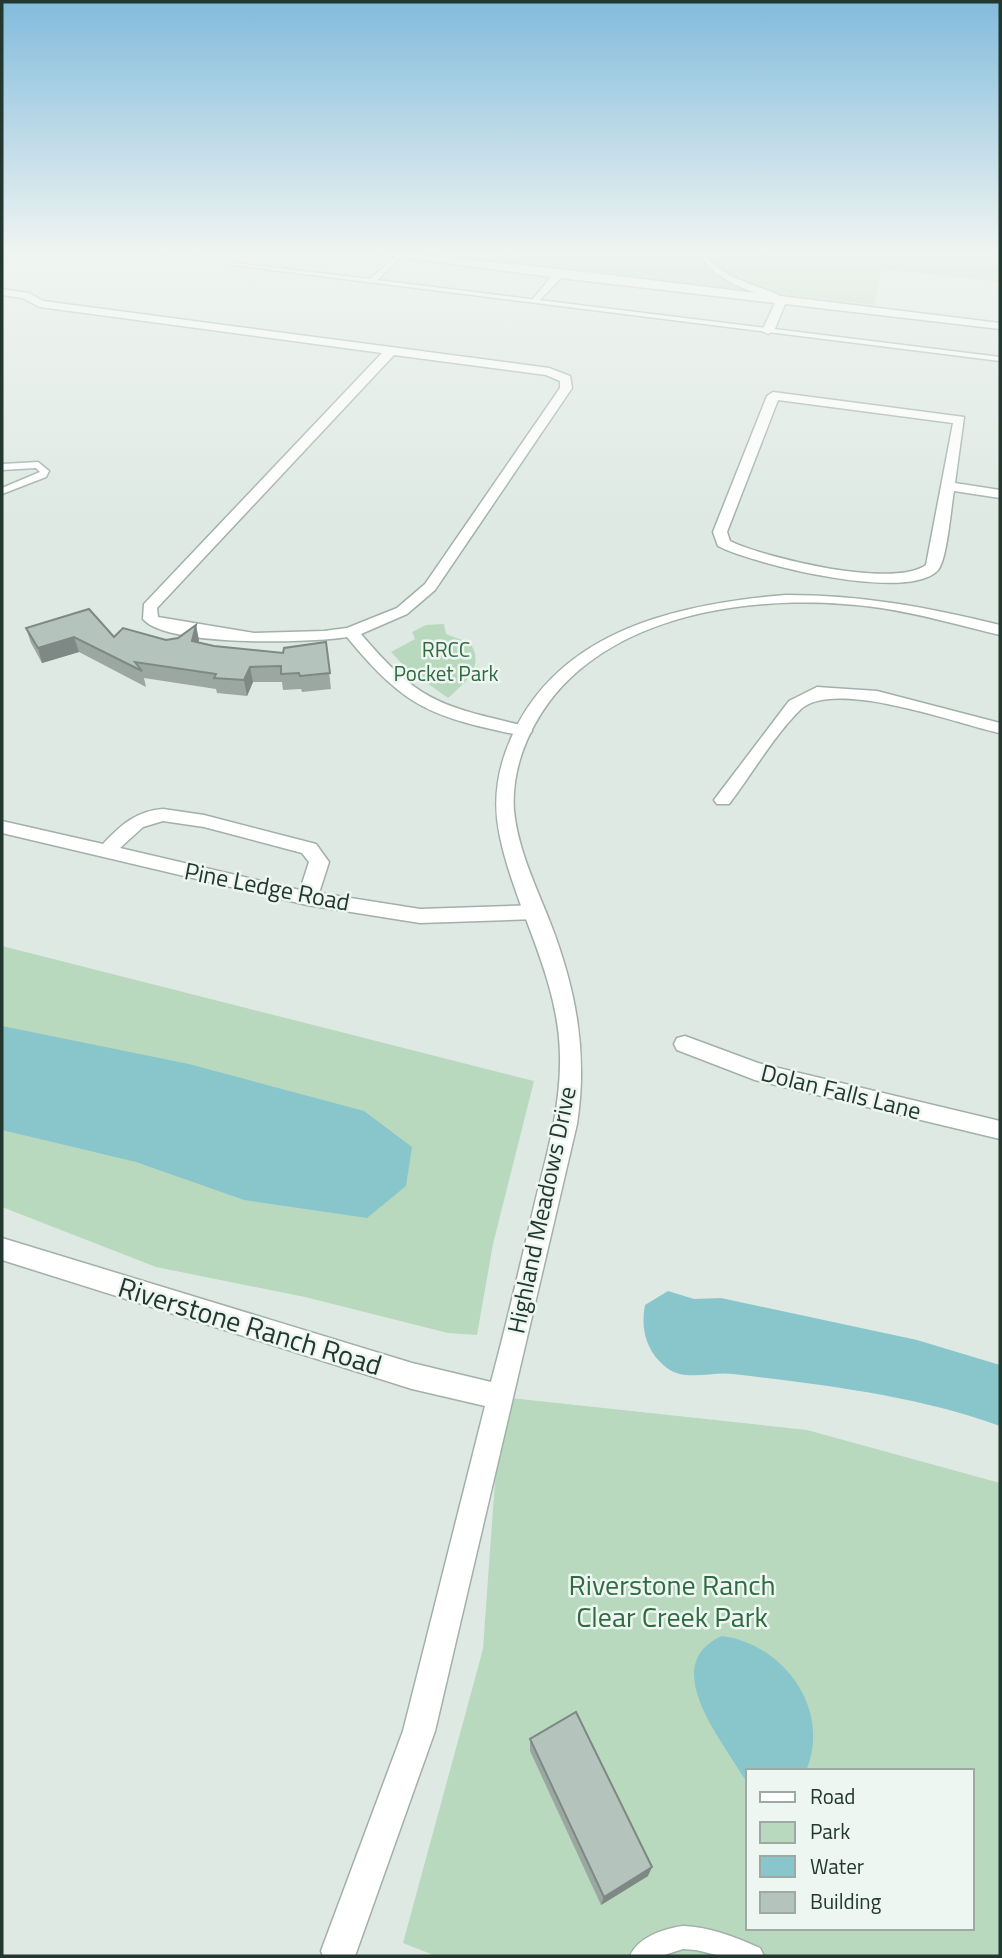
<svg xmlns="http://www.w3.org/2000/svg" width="1002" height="1958" font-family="'Titillium Web',sans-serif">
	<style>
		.green { fill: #b8d9be; fill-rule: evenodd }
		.water { fill: #89c6cb }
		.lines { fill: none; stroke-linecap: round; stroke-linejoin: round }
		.service-casing { stroke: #a2b0a9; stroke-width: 3 }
		.minor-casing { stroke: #a2b0a9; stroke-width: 3 }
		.tertiary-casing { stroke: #a2b0a9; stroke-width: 3 }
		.service { fill: #fff; fill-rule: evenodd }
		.minor { fill: #fff; fill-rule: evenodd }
		.tertiary { fill: #fff; fill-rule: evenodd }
		.wall { fill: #9ba8a2 }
		.shaded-wall { fill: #7e8884 }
		.building { fill: #b4c3bc; stroke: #7e8884; stroke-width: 2 }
		.labels { text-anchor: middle; stroke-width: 5; stroke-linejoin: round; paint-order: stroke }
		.far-park-label { font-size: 21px; fill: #2e6b41; stroke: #eef6f1 }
		.street-label { font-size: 24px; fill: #21372f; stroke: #eef6f1 }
		.near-street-label { font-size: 28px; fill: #21372f; stroke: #eef6f1 }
		.near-park-label { font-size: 28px; fill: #2e6b41; stroke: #eef6f1 }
	</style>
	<rect width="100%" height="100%" fill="#dee9e3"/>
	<path class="green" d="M 424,253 L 1000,253 L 1000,282 L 882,269 L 874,305 Z
		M 444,624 L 446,634 L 470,643 C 486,666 464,684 448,698 L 406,668 L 391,652 L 415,639 L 412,632 L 426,625 Z
		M 2,946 L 534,1081 L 493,1244 L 477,1335 L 448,1333 L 305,1297 L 156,1267 L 2,1207 Z
		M 501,1397 L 807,1430 L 1000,1483 L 1000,1956 L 436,1956 L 403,1943 L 483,1649 ZM 748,1771 L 972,1771 L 972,1928 L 748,1928 Z"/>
	<path class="water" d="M 2,1026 L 189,1064 L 364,1111 L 412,1147 L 406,1186 L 367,1218 L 244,1200 L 136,1162 L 2,1130 Z
		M 668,1291 L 694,1299 L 721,1298 L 917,1340 L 1000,1365 L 1000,1426 C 914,1395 824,1385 733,1374 C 714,1371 688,1381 670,1370 C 647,1355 640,1330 645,1305 Z
		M 722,1636 C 784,1644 832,1710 806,1771 L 748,1771 L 748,1783 L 742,1775 C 719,1736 659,1664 722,1636 Z"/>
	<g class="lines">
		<defs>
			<path id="service" d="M 155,253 L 173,253 L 208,258 L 205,260 Z
				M 400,253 L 402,256 L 377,280 L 1000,357 L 1000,361 L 233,265 L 236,263 L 370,279 Z
				M 698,253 L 704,253 C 725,282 757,283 786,299 L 782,301 C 750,292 717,282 698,253 Z
				M 38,462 L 49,471 L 46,477 L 2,494 L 2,488 L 40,472 L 36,468 L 2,470 L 2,464 Z
				M 683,1926 C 710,1927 735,1937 760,1948 L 764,1956 L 721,1956 L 696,1950 L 683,1949 L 661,1956 L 630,1956 C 638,1937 663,1929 683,1926 Z"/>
			<path id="minor" d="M 372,253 L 400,253 L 560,269 L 1000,323 L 1000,329 L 785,304 L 774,331 L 768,334 L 762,331 L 775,303 L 561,278 L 537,303 L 532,300 L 551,277 Z
				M 2,289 L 29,293 L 43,301 L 549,368 L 570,376 L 572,388 L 435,590 L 407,614 L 361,634 C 421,705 443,706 529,727 L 532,731 L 529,735 L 523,736 C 433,717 407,710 347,637 C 310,643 166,647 143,619 L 144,604 L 382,353 L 40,307 L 22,298 L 2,295 ZM 394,355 L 546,375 L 560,381 L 560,388 L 425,584 L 397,608 L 347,628 L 324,631 L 254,633 L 158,617 L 157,608 Z
				M 773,392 L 964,417 L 955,483 L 1000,490 L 1000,498 L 954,491 C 951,507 947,560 938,570 C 909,603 753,564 718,546 L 713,532 L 767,396 ZM 778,400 L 953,423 L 926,565 C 893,589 765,558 730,541 L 727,532 Z
				M 817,687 L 877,691 L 1000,723 L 1000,733 C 958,724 832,677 800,710 C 773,737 752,774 729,804 L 717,804 L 714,800 L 717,796 L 789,701 Z
				M 163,809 L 204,815 L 316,844 L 329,862 L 319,893 L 420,909 L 536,905 L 546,912 L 536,919 L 420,923 L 307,905 L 2,833 L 2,821 L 103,844 C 121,825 136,811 163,809 ZM 163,821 L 204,827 L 302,853 L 309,862 L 300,890 L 120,848 L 143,827 Z
				M 685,1036 L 758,1063 L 1000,1121 L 1000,1139 L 755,1080 L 677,1050 L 674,1044 L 677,1038 Z"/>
			<path id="tertiary" d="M 786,595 C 862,595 926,607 1000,625 L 1000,635 C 961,626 922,614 881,608 C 771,592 621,607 549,702 C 526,733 511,773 514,811 C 518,850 536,886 550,922 C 576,989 588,1053 577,1124 L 435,1731 L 355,1956 L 323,1956 L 321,1951 L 403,1731 L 485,1406 L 412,1389 L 2,1260 L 2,1238 L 412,1363 L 491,1382 C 507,1322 521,1262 535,1202 C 547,1154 561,1106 560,1056 C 559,977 516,912 500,837 C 492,801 497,768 513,734 C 562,629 680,604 786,595 Z"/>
		</defs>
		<use href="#service" class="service-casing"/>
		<use href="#minor" class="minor-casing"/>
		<use href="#tertiary" class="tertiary-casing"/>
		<use href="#service" class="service"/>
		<use href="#minor" class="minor"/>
		<use href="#tertiary" class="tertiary"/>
	</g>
	<path class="wall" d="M 196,625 L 198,642 L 214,646 L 283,653 L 326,642 L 331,689 L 302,692 L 301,689 L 283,690 L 282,682 L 253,682 L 247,696 L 217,693 L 216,689 L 144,678 L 146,687 L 79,652 L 42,663 L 31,643 L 26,628 L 114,637 L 166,640 L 178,638 Z
		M 530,1739 L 648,1876 L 601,1905 L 530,1751 Z"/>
	<path class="shaded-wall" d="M 196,625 L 199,640 L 195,656 L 192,641 Z
		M 74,637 L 79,652 L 42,663 L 38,648 Z
		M 250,667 L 253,682 L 247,696 L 244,680 Z
		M 652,1867 L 648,1876 L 601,1905 L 604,1897 Z"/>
	<path class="building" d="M 89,609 L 114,637 L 123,628 L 166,640 L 178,638 L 196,625 L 192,641 L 214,646 L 283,653 L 284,648 L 326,642 L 330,673 L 300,676 L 299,673 L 281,674 L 281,666 L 250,667 L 244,680 L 214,678 L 216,674 L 135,662 L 142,671 L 74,637 L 38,648 L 26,628 Z
		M 576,1712 L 652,1867 L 604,1897 L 530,1739 Z"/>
	<linearGradient id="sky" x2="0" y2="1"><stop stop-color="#82bbdc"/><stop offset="0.48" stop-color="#f0f5f2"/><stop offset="1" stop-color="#f0f5f2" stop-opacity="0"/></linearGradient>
	<rect width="1002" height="527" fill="url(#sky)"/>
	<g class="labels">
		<g class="far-park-label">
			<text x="446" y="657">RRCC<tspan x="446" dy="24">Pocket Park</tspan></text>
		</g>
		<g class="street-label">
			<text transform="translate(267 887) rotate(11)" y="8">Pine Ledge Road</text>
			<text transform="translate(841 1092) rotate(14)" y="8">Dolan Falls Lane</text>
			<text transform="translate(542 1210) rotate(-78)" y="8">Highland Meadows Drive</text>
		</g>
		<g class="near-street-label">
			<text transform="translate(250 1326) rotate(17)" y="10">Riverstone Ranch Road</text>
		</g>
		<g class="near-park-label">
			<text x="672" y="1595">Riverstone Ranch<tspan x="672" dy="32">Clear Creek Park</tspan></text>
		</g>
	</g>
	<rect width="1002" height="1958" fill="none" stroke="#21372f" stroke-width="7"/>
	<rect x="746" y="1769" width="228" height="161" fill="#eef6f1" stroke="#9caaa3" stroke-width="2"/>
	<rect x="760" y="1792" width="35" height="10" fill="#ffffff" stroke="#9caaa3" stroke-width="2"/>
	<text x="810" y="1804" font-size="21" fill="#21372f">Road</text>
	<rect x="760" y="1822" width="35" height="21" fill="#b8d9be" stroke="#9caaa3" stroke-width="2"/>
	<text x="810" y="1839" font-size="21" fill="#21372f">Park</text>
	<rect x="760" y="1856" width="35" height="21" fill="#89c6cb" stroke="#9caaa3" stroke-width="2"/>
	<text x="810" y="1874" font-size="21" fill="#21372f">Water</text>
	<rect x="760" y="1892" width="35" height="21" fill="#b4c3bc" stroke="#9caaa3" stroke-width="2"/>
	<text x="810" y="1909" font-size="21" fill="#21372f">Building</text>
</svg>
